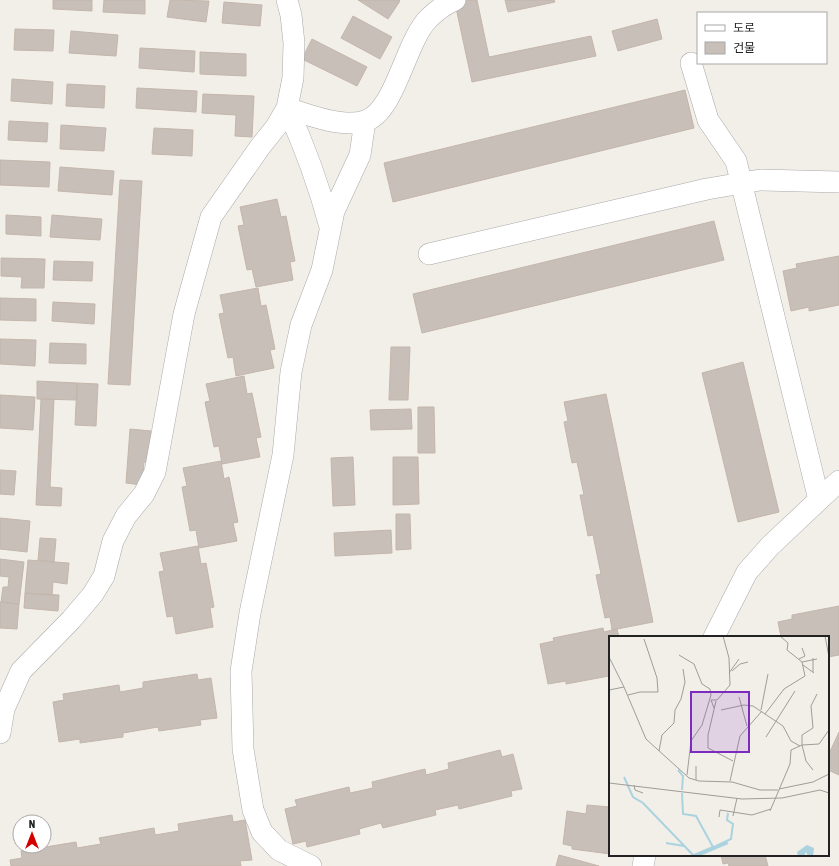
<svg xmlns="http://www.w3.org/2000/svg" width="839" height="866" font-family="'Asap Condensed','Noto Sans KR',sans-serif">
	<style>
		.building { fill: #c7bfb8; stroke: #c4b6ab }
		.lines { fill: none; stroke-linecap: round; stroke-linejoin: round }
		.street-casing { stroke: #a9a9a9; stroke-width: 22 }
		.street { stroke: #fff; stroke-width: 21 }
		.inset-river { fill: none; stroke: #aad3df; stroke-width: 2 }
		.inset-road { fill: none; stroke: #9f9d99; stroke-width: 1 }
		.view { fill: #7b2cbf; fill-opacity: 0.15; stroke: #7b2cbf; stroke-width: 2 }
		.inset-edge { fill: none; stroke: #222; stroke-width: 2 }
	</style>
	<rect width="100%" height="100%" fill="#f2efe9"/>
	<path class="building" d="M 53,0 L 92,0 L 92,11 L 53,9 Z
		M 104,0 L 145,0 L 145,14 L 103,12 Z
		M 170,0 L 209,1 L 206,22 L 167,17 Z
		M 358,0 L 399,0 L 400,1 L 388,19 Z
		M 470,0 L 477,0 L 489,57 L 591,36 L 596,56 L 472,82 L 455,3 Z
		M 505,0 L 554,0 L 555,2 L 508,12 Z
		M 224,2 L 262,5 L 260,26 L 222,23 Z
		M 353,16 L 392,37 L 380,59 L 341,38 Z
		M 657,19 L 662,39 L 618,51 L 612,31 Z
		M 15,29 L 54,30 L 53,51 L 14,50 Z
		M 71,31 L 118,35 L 116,56 L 69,53 Z
		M 312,39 L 367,67 L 357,86 L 302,59 Z
		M 140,48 L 195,51 L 194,72 L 139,68 Z
		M 200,52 L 246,54 L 246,76 L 200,74 Z
		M 12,79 L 53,82 L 52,104 L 11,101 Z
		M 67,84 L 105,86 L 104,108 L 66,106 Z
		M 137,88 L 197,91 L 196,112 L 136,108 Z
		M 685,90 L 694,128 L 393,202 L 384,163 Z
		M 203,94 L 254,96 L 252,137 L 235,136 L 236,115 L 202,113 Z
		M 9,121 L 48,123 L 47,142 L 8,140 Z
		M 61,125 L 106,128 L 104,151 L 60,149 Z
		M 154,128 L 193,130 L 192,156 L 152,154 Z
		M 0,160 L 50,162 L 49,187 L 0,185 Z
		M 60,167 L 114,171 L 112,195 L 58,191 Z
		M 120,180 L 142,181 L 130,385 L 108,384 Z
		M 277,199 L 281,217 L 286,216 L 295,261 L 290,262 L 293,280 L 256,287 L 252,269 L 247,270 L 238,226 L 244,225 L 240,207 Z
		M 6,215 L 41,217 L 41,236 L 6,234 Z
		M 52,215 L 102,219 L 100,240 L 50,237 Z
		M 714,221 L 724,260 L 422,333 L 413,294 Z
		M 839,256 L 839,305 L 809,311 L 809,307 L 791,311 L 783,271 L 797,268 L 796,264 Z
		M 1,258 L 45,259 L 44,288 L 21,288 L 22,277 L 1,276 Z
		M 54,261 L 93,262 L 92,281 L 53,280 Z
		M 258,288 L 261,306 L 266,305 L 275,349 L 270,350 L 274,368 L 236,376 L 233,357 L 228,358 L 219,314 L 224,313 L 220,295 Z
		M 0,298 L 36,299 L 36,321 L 0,320 Z
		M 53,302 L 95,304 L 94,324 L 52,321 Z
		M 0,339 L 36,340 L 35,366 L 0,364 Z
		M 50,343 L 86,344 L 86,364 L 49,363 Z
		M 391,347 L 410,347 L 408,400 L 389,400 Z
		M 743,362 L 779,512 L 738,522 L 702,373 Z
		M 244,376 L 247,394 L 252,393 L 261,437 L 256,438 L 260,457 L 222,464 L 219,446 L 214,447 L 205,402 L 210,401 L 206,384 Z
		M 37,381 L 77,383 L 77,400 L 37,399 Z
		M 77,383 L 98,384 L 96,426 L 75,425 Z
		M 606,394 L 653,622 L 612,630 L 610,617 L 605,618 L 596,575 L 601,574 L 593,535 L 588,536 L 580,495 L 584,495 L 577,462 L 572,463 L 564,422 L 568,421 L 564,402 Z
		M 0,395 L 35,397 L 33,430 L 0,428 Z
		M 41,399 L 54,399 L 50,487 L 62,488 L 61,506 L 36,505 Z
		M 418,407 L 434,407 L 435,453 L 418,453 Z
		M 411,409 L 412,429 L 371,430 L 370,410 Z
		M 130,429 L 151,431 L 148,462 L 144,462 L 142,485 L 126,483 Z
		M 353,457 L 355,505 L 333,506 L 331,458 Z
		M 393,457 L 418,457 L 419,504 L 393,505 Z
		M 221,461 L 224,479 L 229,477 L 238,522 L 233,523 L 237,541 L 199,548 L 196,530 L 190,531 L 182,487 L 187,486 L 183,468 Z
		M 0,470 L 16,471 L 14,495 L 0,494 Z
		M 396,514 L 410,514 L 411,549 L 396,550 Z
		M 0,518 L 30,521 L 27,552 L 0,549 Z
		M 391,530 L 392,553 L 335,556 L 334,533 Z
		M 40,538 L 56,539 L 54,562 L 38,560 Z
		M 198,546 L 201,564 L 206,563 L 214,607 L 210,608 L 213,627 L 176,634 L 173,616 L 167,617 L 159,572 L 164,571 L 160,553 Z
		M 0,559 L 24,562 L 19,604 L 1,602 L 3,587 L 8,587 L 9,577 L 0,576 Z
		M 28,560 L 69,563 L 67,584 L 53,582 L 52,595 L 25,593 Z
		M 25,593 L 59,595 L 58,611 L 24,608 Z
		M 0,602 L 19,604 L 17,629 L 0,628 Z
		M 839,606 L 839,655 L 828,657 L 828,637 L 781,637 L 778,622 L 792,619 L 792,615 Z
		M 603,628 L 604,632 L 617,629 L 619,637 L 610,637 L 609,676 L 566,684 L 566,681 L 548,684 L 540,644 L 554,641 L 553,638 Z
		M 197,674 L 198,680 L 211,678 L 217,718 L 200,720 L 201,725 L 159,731 L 158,727 L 123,733 L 123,737 L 80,743 L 80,739 L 59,742 L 53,702 L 64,700 L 63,694 L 119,685 L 120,692 L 143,688 L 143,682 Z
		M 839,732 L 839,775 L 828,770 L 828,756 Z
		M 500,750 L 502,757 L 513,754 L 522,789 L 511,791 L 512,796 L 459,809 L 458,805 L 435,810 L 436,815 L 383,828 L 381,823 L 359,829 L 360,834 L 307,847 L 306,841 L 293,844 L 285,809 L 297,806 L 295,800 L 349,787 L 350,793 L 373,788 L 372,782 L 425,769 L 426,775 L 449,769 L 448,763 Z
		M 587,805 L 610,807 L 610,854 L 572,849 L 572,846 L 563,844 L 567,811 L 586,814 Z
		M 232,815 L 233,822 L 245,820 L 252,860 L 240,861 L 241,866 L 11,866 L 10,860 L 22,858 L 21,851 L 76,842 L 77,848 L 101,844 L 99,838 L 154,828 L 155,835 L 179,831 L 178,824 Z
		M 559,855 L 599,866 L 556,866 Z
		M 721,855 L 765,855 L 768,866 L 729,866 L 728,863 L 723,864 Z"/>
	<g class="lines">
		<defs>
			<path id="street" d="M 691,63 L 708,120 L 736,161 L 819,500
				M 287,108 C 308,115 343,128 365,121 C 395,112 405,43 428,19 C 435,12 446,4 455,0
				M 287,108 C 305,147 319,186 330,227
				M 429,254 L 707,189 L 760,180 L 839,182
				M 714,637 L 747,572 L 770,546 L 839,481
				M 0,733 L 4,709 L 21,671 L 71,620 L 93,594 L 104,576 L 113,541 L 126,516 L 144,494 L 155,472 L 184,314 L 211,217 L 260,147 L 276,127 L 287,108 L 293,78 L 294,43 L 291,15 L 287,0
				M 311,866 L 279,850 L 262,832 L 253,810 L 243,749 L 241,671 L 250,613 L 283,455 L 291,372 L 301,325 L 322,270 L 334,211 L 360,155 L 365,121
				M 643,866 L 645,855"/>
		</defs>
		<use href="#street" class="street-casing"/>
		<use href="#street" class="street"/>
	</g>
	<g transform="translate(609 636)">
		<rect width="220" height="220" fill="#f2efe9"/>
		<path d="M 198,209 L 205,212 L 204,220 L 199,220 L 197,216 L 195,220 L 189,220 L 188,216 Z" fill="#aad3df"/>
		<path class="inset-river" d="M 69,134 L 74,140 L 73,154M 15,141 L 24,161 L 34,167 L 85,220M 73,157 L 74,178 L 87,180 L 104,211 L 85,219M 57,207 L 75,210M 105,211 L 122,203 L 124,188 L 118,184 L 119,177M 88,220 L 119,207"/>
		<path class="inset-road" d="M 216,0 L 220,21M 70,19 L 85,28 L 93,48 L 101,53 L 102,59 L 93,89 L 82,105 L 78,139M 0,21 L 15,51M 204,22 L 204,36M 190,23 L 196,20 L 193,12M 193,26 L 208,23M 194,29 L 205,37M 123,35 L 131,28 L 139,26M 120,37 L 130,23M 0,54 L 15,51 L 37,103 L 80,142 L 90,145 L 123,146 L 151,154 L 169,154M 19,59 L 31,56 L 49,56 L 48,42 L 35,3M 130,61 L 138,90M 107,65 L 99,99 L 99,112 L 124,125M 105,72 L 102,64 L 108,64 L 121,49 L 120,22 L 114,0M 112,74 L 135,69 L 144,70 L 174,90 L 182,105 L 191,110M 152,74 L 159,38M 156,78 L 175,53 L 196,40 L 193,26 L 178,14 L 179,7 L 171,0M 157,101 L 186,55M 50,115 L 53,99 L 65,87 L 66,74 L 72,63 L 76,46 L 74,33M 204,134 L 197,125 L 193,109 L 210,108 L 220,94M 87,144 L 87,130M 121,145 L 131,100 L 153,75M 0,147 L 133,163 L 173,162 L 211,154 L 220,157M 25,149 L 26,154 L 34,157M 170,153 L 204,146 L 220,138M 161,175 L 181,128 L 182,114 L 193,109 L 193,99 L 204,92 L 202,70 L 208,58M 124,180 L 128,162M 110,181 L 111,174 L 143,179 L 162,173"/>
		<path class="view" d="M 82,56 L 140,56 L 140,116 L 82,116 Z"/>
		<rect width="220" height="220" class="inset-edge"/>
	</g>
	<rect x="697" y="12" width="130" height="52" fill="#ffffff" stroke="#a7a7a7"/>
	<rect x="705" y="25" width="20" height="6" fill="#ffffff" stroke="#a7a7a7"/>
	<text x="733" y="32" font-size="12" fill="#222222">도로</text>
	<rect x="705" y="42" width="20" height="12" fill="#c7bfb8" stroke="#a7a7a7"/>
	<text x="733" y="52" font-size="12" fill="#222222">건물</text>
	<g transform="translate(32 834)"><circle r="19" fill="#ffffff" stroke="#a7a7a7"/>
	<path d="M0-3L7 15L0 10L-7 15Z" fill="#d40000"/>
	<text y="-6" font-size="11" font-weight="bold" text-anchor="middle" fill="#222222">N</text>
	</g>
</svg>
